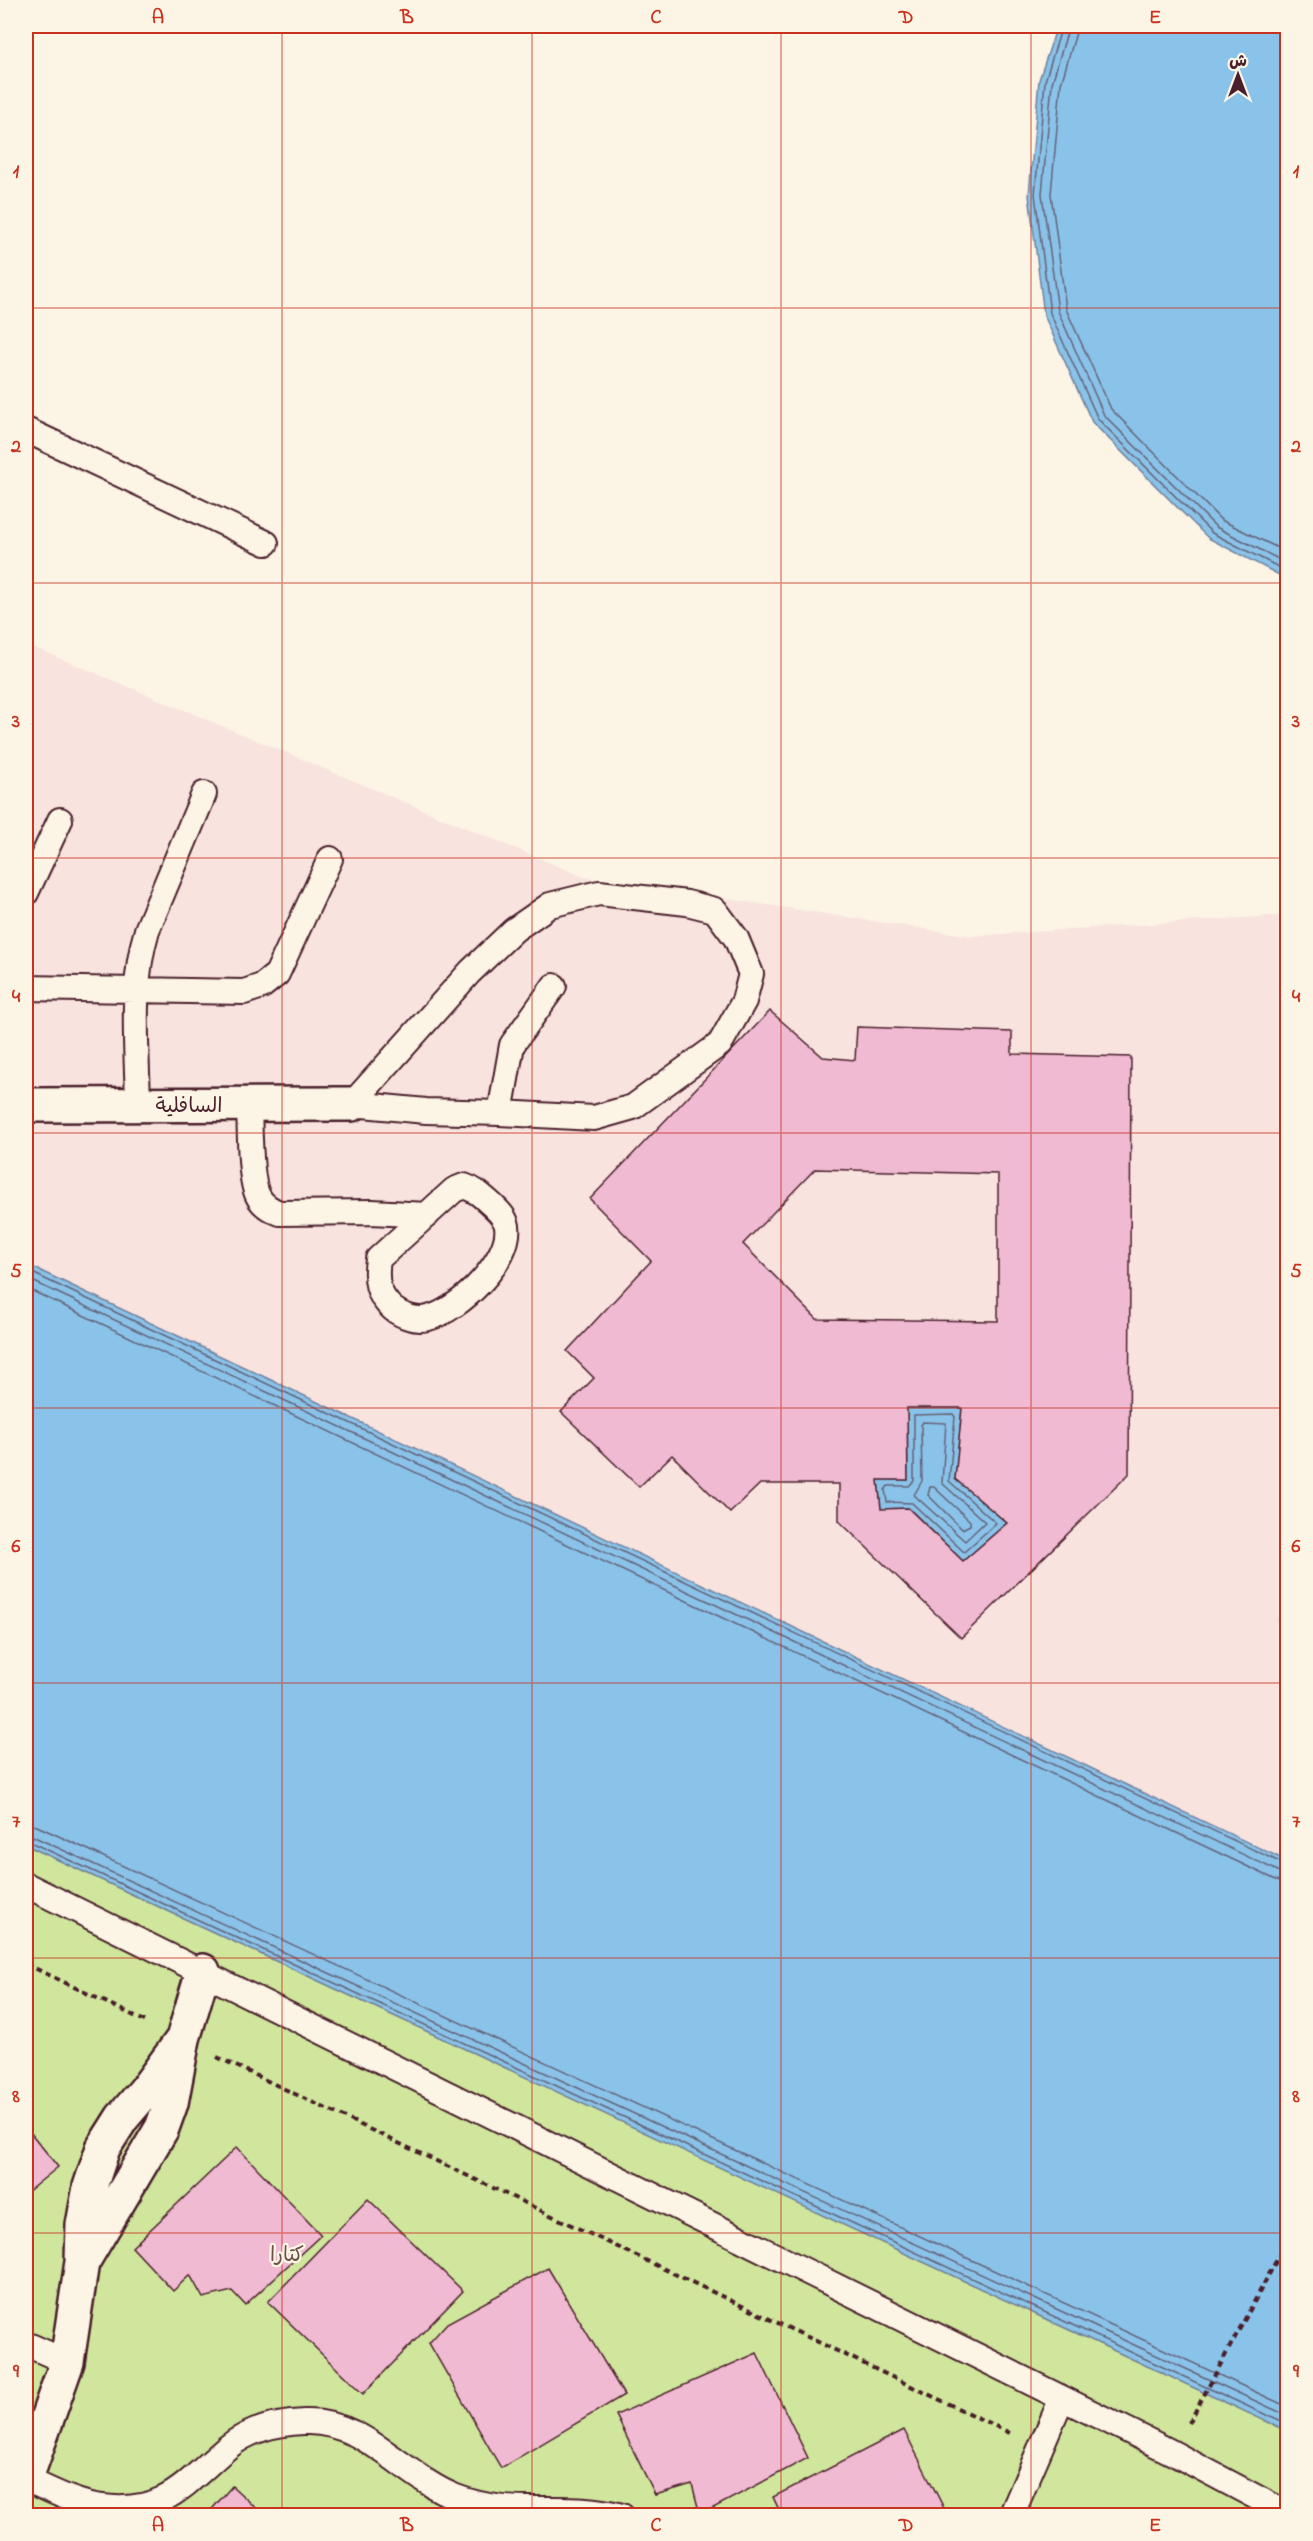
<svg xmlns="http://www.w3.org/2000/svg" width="1313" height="2541" font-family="'Indie Flower','Playpen Sans Arabic',sans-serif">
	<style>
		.built { fill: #f8e3df }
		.green { fill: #cfe69c; stroke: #8c8264; stroke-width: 1.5 }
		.water { fill: #8ac3e9; stroke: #70819d; stroke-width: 1.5 }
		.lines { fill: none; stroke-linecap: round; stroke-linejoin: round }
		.shore { stroke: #646177; stroke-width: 1.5 }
		.building { fill: #f0bad2; stroke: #4a1f2b; stroke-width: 1.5; fill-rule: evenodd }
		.service-casing { stroke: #4a1f2b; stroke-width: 28 }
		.minor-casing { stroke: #4a1f2b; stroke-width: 38 }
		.path { stroke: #4a1f2b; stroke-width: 4; stroke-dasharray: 6 4.5; stroke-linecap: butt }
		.service { stroke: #fcf5e5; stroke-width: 24 }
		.minor { stroke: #fcf5e5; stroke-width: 33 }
		.grid { fill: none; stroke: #c8321e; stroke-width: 1.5; stroke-opacity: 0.55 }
		.labels { text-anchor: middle; stroke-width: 4.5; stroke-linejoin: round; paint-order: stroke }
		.street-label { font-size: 21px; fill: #4a1f2b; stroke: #fcf5e5 }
		.park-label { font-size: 21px; fill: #6b5147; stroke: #fcf5e5 }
		.neatline { fill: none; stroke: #c8321e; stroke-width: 2 }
		.grid-label { font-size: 20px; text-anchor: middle; font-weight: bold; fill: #c8321e }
	</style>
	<rect width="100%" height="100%" fill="#fcf5e5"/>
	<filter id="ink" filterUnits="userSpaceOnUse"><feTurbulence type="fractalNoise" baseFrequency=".0167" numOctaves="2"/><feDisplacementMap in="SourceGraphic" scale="12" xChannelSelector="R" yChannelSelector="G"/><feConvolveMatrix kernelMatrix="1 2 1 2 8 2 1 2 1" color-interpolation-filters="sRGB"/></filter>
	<g filter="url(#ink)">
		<path class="built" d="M 26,644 L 584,877 L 971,936 L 1287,915 L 1287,1861 L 26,1264 Z"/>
		<path class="green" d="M 26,1845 L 1287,2431 L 1287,2515 L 26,2516 Z"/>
		<path class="water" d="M 1057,26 L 1287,26 L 1287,579 L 1208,538 L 1092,422 L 1044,315 L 1029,195 L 1039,80 Z
			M 26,1264 L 1287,1861 L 1287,2431 L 26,1845 Z
			M 907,1408 L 962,1408 L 955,1479 L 1007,1523 L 963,1561 L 909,1508 L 881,1509 L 878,1480 L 908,1480 Z"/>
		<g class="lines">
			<path class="shore" d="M 1062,26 L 1045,81 L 1035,194 L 1050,313 L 1098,419 L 1212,533 L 1288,572
				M 1069,26 L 1052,83 L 1042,194 L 1058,311 L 1104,415 L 1216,527 L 1288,564
				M 1078,26 L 1061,84 L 1051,194 L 1066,309 L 1111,409 L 1221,520 L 1288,553
				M 26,1270 L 1288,1866
				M 26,1278 L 1280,1872 L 1288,1873
				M 26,1288 L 1276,1880 L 1288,1882
				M 953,1414 L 955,1417 L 949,1481 L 996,1523 L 964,1552 L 912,1503 L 887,1502 L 885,1490 L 888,1486 L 909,1486 L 914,1481 L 914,1415 Z
				M 923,1422 L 946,1423 L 942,1483 L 985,1522 L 965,1541 L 914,1495 L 922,1481 L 921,1425 Z
				M 930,1487 L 934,1487 L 970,1521 L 970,1525 L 962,1529 L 928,1495 Z
				M 26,1824 L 37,1826 L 1288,2407
				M 26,1833 L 1288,2416
				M 26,1840 L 1288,2425"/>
		</g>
		<path class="building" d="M 770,1011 L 823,1057 L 855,1060 L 857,1027 L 1012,1032 L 1012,1054 L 1131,1057 L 1129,1474 L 961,1638 L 839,1521 L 839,1484 L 760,1484 L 730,1513 L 672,1455 L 639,1487 L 561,1412 L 594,1378 L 567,1351 L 651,1261 L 590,1199 ZM 815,1169 L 998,1174 L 998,1321 L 817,1319 L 743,1244 ZM 907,1408 L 962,1408 L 955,1479 L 1007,1523 L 963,1561 L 908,1508 L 881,1509 L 878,1480 L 908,1480 Z
			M 26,2127 L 58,2167 L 26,2193 Z
			M 237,2147 L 321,2235 L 245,2305 L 232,2291 L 203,2298 L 190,2275 L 173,2291 L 132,2247 Z
			M 368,2199 L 463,2291 L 363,2394 L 268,2302 Z
			M 548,2268 L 624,2395 L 501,2468 L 429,2343 L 447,2323 Z
			M 757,2353 L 808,2458 L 700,2515 L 692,2484 L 655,2495 L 616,2415 Z
			M 904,2430 L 948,2516 L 782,2516 L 773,2497 Z
			M 232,2486 L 265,2516 L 206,2516 Z"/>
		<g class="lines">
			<defs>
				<path id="service" d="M 26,430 L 266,543
					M 26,893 L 60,820
					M 26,988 L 244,992 L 262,986 L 277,974 L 330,859
					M 352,1104 L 470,972 L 514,930 L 550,905 L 599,893 L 687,903 L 715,910 L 736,938 L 751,974 L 744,1001 L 720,1044 L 633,1107 L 594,1118 L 500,1113
					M 352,1104 L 426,1111 L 500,1113 L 512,1045 L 554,986
					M 138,1105 C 137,1047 130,986 147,930 L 204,794
					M 249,1105 C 250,1127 249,1179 258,1196 C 263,1206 271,1210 280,1213 L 372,1212 L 427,1215
					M 464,1186 C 476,1190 482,1196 491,1204 C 497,1210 505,1216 507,1226 C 512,1259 459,1311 428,1318 C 416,1321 402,1316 393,1309 C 377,1295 375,1280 378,1259 L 454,1190 Z
					M 26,1885 L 1171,2452 L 1288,2514
					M 26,2344 L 67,2362
					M 26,2479 C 50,2490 76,2504 102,2507 C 166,2515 185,2483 228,2447 C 249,2430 278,2423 304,2422 C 364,2419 404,2477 456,2497 C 516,2520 563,2500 622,2516
					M 1011,2516 L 1062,2398"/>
				<path id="minor" d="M 26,1105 L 352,1104
					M 83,2261 L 162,2128 L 171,2103 L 183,2039 L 203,1971
					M 26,2478 L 67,2362 L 82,2262 L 83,2225 L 90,2187 L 103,2148 L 122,2118 L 145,2091 L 183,2039"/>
			</defs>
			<use href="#service" class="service-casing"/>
			<use href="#minor" class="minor-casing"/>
			<path class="path" d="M 1280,1618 L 1288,1632
				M 26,1964 L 149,2023
				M 217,2057 L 1010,2433
				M 1189,2423 L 1288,2239"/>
			<use href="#service" class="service"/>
			<use href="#minor" class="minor"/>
		</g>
	</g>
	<path class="grid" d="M 282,26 L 282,2516M 532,26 L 532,2516M 781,26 L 781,2516M 1031,26 L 1031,2516M 26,308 L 1288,308M 26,583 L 1288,583M 26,858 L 1288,858M 26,1133 L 1288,1133M 26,1408 L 1288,1408M 26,1683 L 1288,1683M 26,1958 L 1288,1958M 26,2233 L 1288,2233"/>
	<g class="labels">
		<g class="street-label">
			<text x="189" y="1112">السافلية</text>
		</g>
		<g class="park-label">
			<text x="287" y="2261">كتارا</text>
		</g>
	</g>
	<rect width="1313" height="2541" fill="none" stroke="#fcf5e5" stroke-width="66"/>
	<g transform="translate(1238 75)" stroke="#fcf5e5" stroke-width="4.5" paint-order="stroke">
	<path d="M0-4.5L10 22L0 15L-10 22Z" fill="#4a1f2b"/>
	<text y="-9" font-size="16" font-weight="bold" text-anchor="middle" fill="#4a1f2b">ش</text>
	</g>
	<rect x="33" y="33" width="1247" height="2475" class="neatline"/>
	<g class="grid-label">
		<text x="158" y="23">A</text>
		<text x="407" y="23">B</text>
		<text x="656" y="23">C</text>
		<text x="906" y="23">D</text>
		<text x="1155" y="23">E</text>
		<text x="16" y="177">1</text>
		<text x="1296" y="177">1</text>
		<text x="16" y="452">2</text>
		<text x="1296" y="452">2</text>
		<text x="16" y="727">3</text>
		<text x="1296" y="727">3</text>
		<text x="16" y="1002">4</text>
		<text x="1296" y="1002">4</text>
		<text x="16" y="1277">5</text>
		<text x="1296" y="1277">5</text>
		<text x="16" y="1552">6</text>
		<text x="1296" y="1552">6</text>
		<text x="16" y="1827">7</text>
		<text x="1296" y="1827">7</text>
		<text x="16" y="2102">8</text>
		<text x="1296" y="2102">8</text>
		<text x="16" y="2377">9</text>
		<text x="1296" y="2377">9</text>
		<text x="158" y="2531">A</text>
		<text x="407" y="2531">B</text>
		<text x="656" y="2531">C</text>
		<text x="906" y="2531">D</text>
		<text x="1155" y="2531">E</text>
	</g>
</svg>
